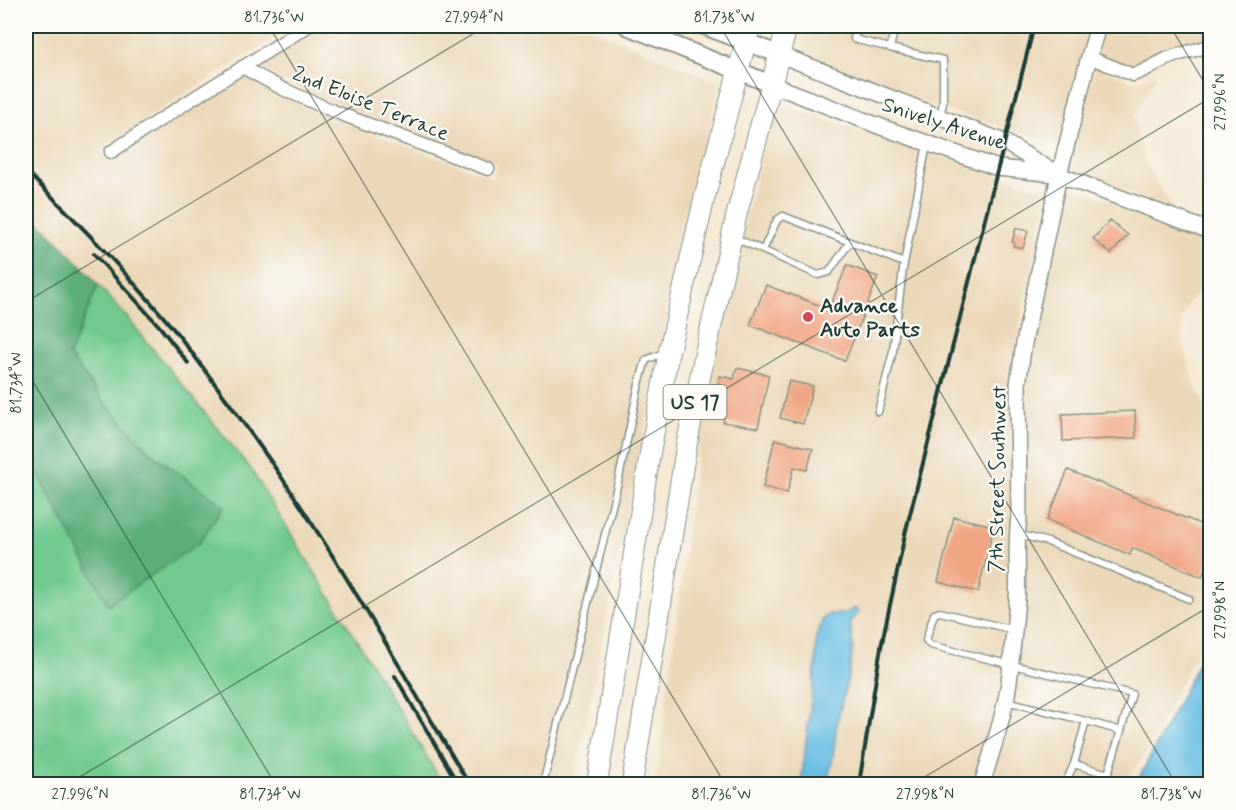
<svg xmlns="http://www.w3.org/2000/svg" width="1236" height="810" font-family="Mynerve,sans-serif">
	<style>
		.built { fill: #ebd8ba }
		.green { fill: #71c98f; stroke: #488362; stroke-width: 1.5 }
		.forest { fill: #5cad7a; stroke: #3e7557; stroke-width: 1.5 }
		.water { fill: #68bde4; stroke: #447d8c; stroke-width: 1.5 }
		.building { fill: #f0a683 }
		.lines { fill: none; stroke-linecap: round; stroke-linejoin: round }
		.service-casing { stroke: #8a9384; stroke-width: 9 }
		.minor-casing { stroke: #8a9384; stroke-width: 15 }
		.tertiary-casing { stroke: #8a9384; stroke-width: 18 }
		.secondary-casing { stroke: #8a9384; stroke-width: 20 }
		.trunk-casing { stroke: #8a9384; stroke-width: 22 }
		.service { stroke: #fff; stroke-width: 6 }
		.minor { stroke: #fff; stroke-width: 12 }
		.tertiary { stroke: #fff; stroke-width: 15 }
		.secondary { stroke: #fff; stroke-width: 16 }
		.trunk { stroke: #fff; stroke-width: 20 }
		.rail { stroke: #1f3d34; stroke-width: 4 }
		.ticks { fill: none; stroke: #1f3d34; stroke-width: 1.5; stroke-opacity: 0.45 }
		.poi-dot { fill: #d1495b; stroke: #fdfcf7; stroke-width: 2 }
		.labels { text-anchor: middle; stroke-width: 4.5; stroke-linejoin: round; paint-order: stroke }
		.shield { fill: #fdfcf7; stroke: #62766e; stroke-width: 1.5 }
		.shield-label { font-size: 20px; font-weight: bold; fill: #1f3d34 }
		.street-label { font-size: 21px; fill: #1f3d34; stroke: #fdfcf7 }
		.poi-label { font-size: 21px; font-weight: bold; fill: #1f3d34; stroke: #fdfcf7; text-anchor: start }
		.neatline { fill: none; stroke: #1f3d34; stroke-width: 2 }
		.ticks-label { font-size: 15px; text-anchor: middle; fill: #1f3d34 }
	</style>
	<rect width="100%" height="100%" fill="#fdfcf7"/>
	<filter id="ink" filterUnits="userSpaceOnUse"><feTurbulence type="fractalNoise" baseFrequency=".0167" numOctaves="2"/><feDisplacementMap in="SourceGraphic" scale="12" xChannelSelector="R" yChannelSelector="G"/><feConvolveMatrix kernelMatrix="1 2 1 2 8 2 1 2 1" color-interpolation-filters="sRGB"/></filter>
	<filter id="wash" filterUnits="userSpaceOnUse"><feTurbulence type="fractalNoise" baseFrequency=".008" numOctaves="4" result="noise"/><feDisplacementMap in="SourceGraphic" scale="24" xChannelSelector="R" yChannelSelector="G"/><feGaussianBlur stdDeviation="1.35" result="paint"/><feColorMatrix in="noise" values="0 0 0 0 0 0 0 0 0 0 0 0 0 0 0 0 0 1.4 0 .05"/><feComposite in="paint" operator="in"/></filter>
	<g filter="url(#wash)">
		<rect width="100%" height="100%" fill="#f6e9d5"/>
		<path class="built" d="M 26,26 L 294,26 L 241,59 L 238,58 L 237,62 L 184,94 L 102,149 L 110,162 L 243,76 L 281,96 L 336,120 L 493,178 L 496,164 L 340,106 L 285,82 L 257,67 L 322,26 L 584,26 L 720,83 L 685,226 L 580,751 L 574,784 L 443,784 L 361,647 L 250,468 L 126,316 L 81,265 L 26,209 Z
			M 794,26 L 1090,26 L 1059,145 L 922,102 L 787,50 Z
			M 1105,26 L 1210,26 L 1210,39 L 1204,39 L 1163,52 L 1140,64 L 1133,67 L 1097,53 Z
			M 1094,67 L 1132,81 L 1146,79 L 1157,73 L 1134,117 L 1145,163 L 1174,210 L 1068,170 Z
			M 774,103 L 1049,191 L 1024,303 L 1011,382 L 1012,517 L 1010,532 L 1010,597 L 1003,672 L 999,693 L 985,749 L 974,784 L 826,784 L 832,763 L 842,701 L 850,621 L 856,616 L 838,613 L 816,637 L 816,663 L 811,701 L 801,784 L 656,784 L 686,545 L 698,443 L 698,424 L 711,361 Z
			M 1065,184 L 1187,230 L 1209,265 L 1210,282 L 1191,299 L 1181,319 L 1184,344 L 1194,384 L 1210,414 L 1210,635 L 1197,651 L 1147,751 L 1131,774 L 1129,784 L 989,784 L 999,754 L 1025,385 L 1031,345 Z"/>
		<path class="green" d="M 98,285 L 126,316 L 250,468 L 361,647 L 443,784 L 26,784 L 26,451 L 108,604 L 224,506 L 151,453 L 104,402 L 69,355 Z"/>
		<path class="forest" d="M 26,209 L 81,265 L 98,285 L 69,355 L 104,402 L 151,453 L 224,506 L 199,543 L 108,605 L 26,451 Z"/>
		<path class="water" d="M 855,608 L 859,612 L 850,622 L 853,644 L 850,669 L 837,723 L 832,763 L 826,784 L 801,784 L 811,701 L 816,663 L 816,637 L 823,619 L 829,614 L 844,614 Z
			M 1210,645 L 1210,784 L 1136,784 L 1203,654 Z"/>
		<g id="blocks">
			<path class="building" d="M 1110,220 L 1128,235 L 1111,254 L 1093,239 Z
				M 1016,228 L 1028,231 L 1023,248 L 1013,246 L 1014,242 L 1012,242 Z
				M 847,265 L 878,277 L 845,361 L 750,325 L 766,285 L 829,309 Z
				M 737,368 L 769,375 L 758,428 L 723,422 L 727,404 L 715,401 L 720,376 L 734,379 Z
				M 789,381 L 813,386 L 803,424 L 780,418 Z
				M 1135,411 L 1136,438 L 1063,441 L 1062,414 Z
				M 775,439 L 813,449 L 807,470 L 794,467 L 787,493 L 763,487 Z
				M 1068,470 L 1210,528 L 1210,557 L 1202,577 L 1132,548 L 1130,555 L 1047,520 Z
				M 954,517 L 994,526 L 978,592 L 938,582 Z"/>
		</g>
	</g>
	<g filter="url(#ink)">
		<use href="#blocks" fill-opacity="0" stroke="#8a9384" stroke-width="1.5"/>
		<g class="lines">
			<defs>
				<path id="service" d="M 857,26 L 854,39 L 890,48
					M 895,26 L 890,48 L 943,60 L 943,103 L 940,116
					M 733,237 L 818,275 L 829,272 L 850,242
					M 763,250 L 777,220 L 783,216 L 904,263
					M 878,412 L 893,351 L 903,269 L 927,144
					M 1017,534 L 1048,542 L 1189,599
					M 1014,630 L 940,612 L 934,614 L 926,640 L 930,645 L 1132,694 L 1108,774 L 1074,764
					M 1006,701 L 1086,721 L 1074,764 L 1065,784
					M 1086,721 L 1121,731
					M 543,784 L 619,478 L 639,384 L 646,360 L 666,352"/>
				<path id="minor" d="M 1089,57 L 1133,75 L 1143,71 L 1166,59 L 1180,54 L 1210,46
					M 242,67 L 283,89 L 338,113 L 488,169
					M 111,152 L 189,101 L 308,26"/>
				<path id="tertiary" d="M 778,54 L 1004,142 L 1059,175 L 1210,231
					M 771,84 L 884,128 L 998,168 L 1055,174
					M 982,784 C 992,751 1007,708 1010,673 C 1012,649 1015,624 1017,600 C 1019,573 1015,545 1019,517 L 1018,384 L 1024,343 L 1059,175 L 1089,57 L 1098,26"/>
				<path id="secondary" d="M 627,26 L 771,84
					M 704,26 L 778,54"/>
				<path id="trunk" d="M 597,784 L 650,453 L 669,351 L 704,200 L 750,26
					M 632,784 L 686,448 L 704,358 L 737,213 L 787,26"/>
			</defs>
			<use href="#service" class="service-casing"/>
			<use href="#minor" class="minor-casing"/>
			<use href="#tertiary" class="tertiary-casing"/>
			<use href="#secondary" class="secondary-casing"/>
			<use href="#trunk" class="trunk-casing"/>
			<use href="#service" class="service"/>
			<use href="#minor" class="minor"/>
			<use href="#tertiary" class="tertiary"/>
			<use href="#secondary" class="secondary"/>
			<use href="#trunk" class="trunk"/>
			<path class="rail" d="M 26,171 C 75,219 122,268 166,320 C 190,348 210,378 232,407 C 249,431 266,454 282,478 C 349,577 408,682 469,784
				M 94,254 L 160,327 L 188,363
				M 395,676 L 458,784
				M 859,784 L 881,647 L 906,530 L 1034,26"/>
		</g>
	</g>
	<path class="ticks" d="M 269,26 L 725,784M 720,26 L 1176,784M 1170,26 L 1210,92M 26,302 L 486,26M 26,370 L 275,784M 68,784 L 1210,98M 913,784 L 1210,606"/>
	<circle class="poi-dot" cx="808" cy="317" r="6"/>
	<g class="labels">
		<rect class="shield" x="663.5" y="385" width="63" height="34" rx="4.5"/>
		<g class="shield-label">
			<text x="695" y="409">US 17</text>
		</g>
		<g class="street-label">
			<text transform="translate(371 103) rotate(22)" y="7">2nd Eloise Terrace</text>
			<text transform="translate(944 123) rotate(18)" y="7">Snively Avenue</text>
			<text transform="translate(997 479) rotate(-89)" y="7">7th Street Southwest</text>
		</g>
		<g class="poi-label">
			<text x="820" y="312">Advance<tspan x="820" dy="24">Auto Parts</tspan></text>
		</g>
	</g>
	<rect width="1236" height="810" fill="none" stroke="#fdfcf7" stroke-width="66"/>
	<rect x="33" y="33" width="1170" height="744" class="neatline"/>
	<g class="ticks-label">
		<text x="274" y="22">81.736°W</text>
		<text x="474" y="22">27.994°N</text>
		<text x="724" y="22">81.738°W</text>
		<text transform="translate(1220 102) rotate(-90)" y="5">27.996°N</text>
		<text transform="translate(16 383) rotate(-90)" y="5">81.734°W</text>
		<text transform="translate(1220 610) rotate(-90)" y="5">27.998°N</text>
		<text x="80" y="799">27.996°N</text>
		<text x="270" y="799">81.734°W</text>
		<text x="721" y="799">81.736°W</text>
		<text x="925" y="799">27.998°N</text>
		<text x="1171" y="799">81.738°W</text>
	</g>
</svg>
